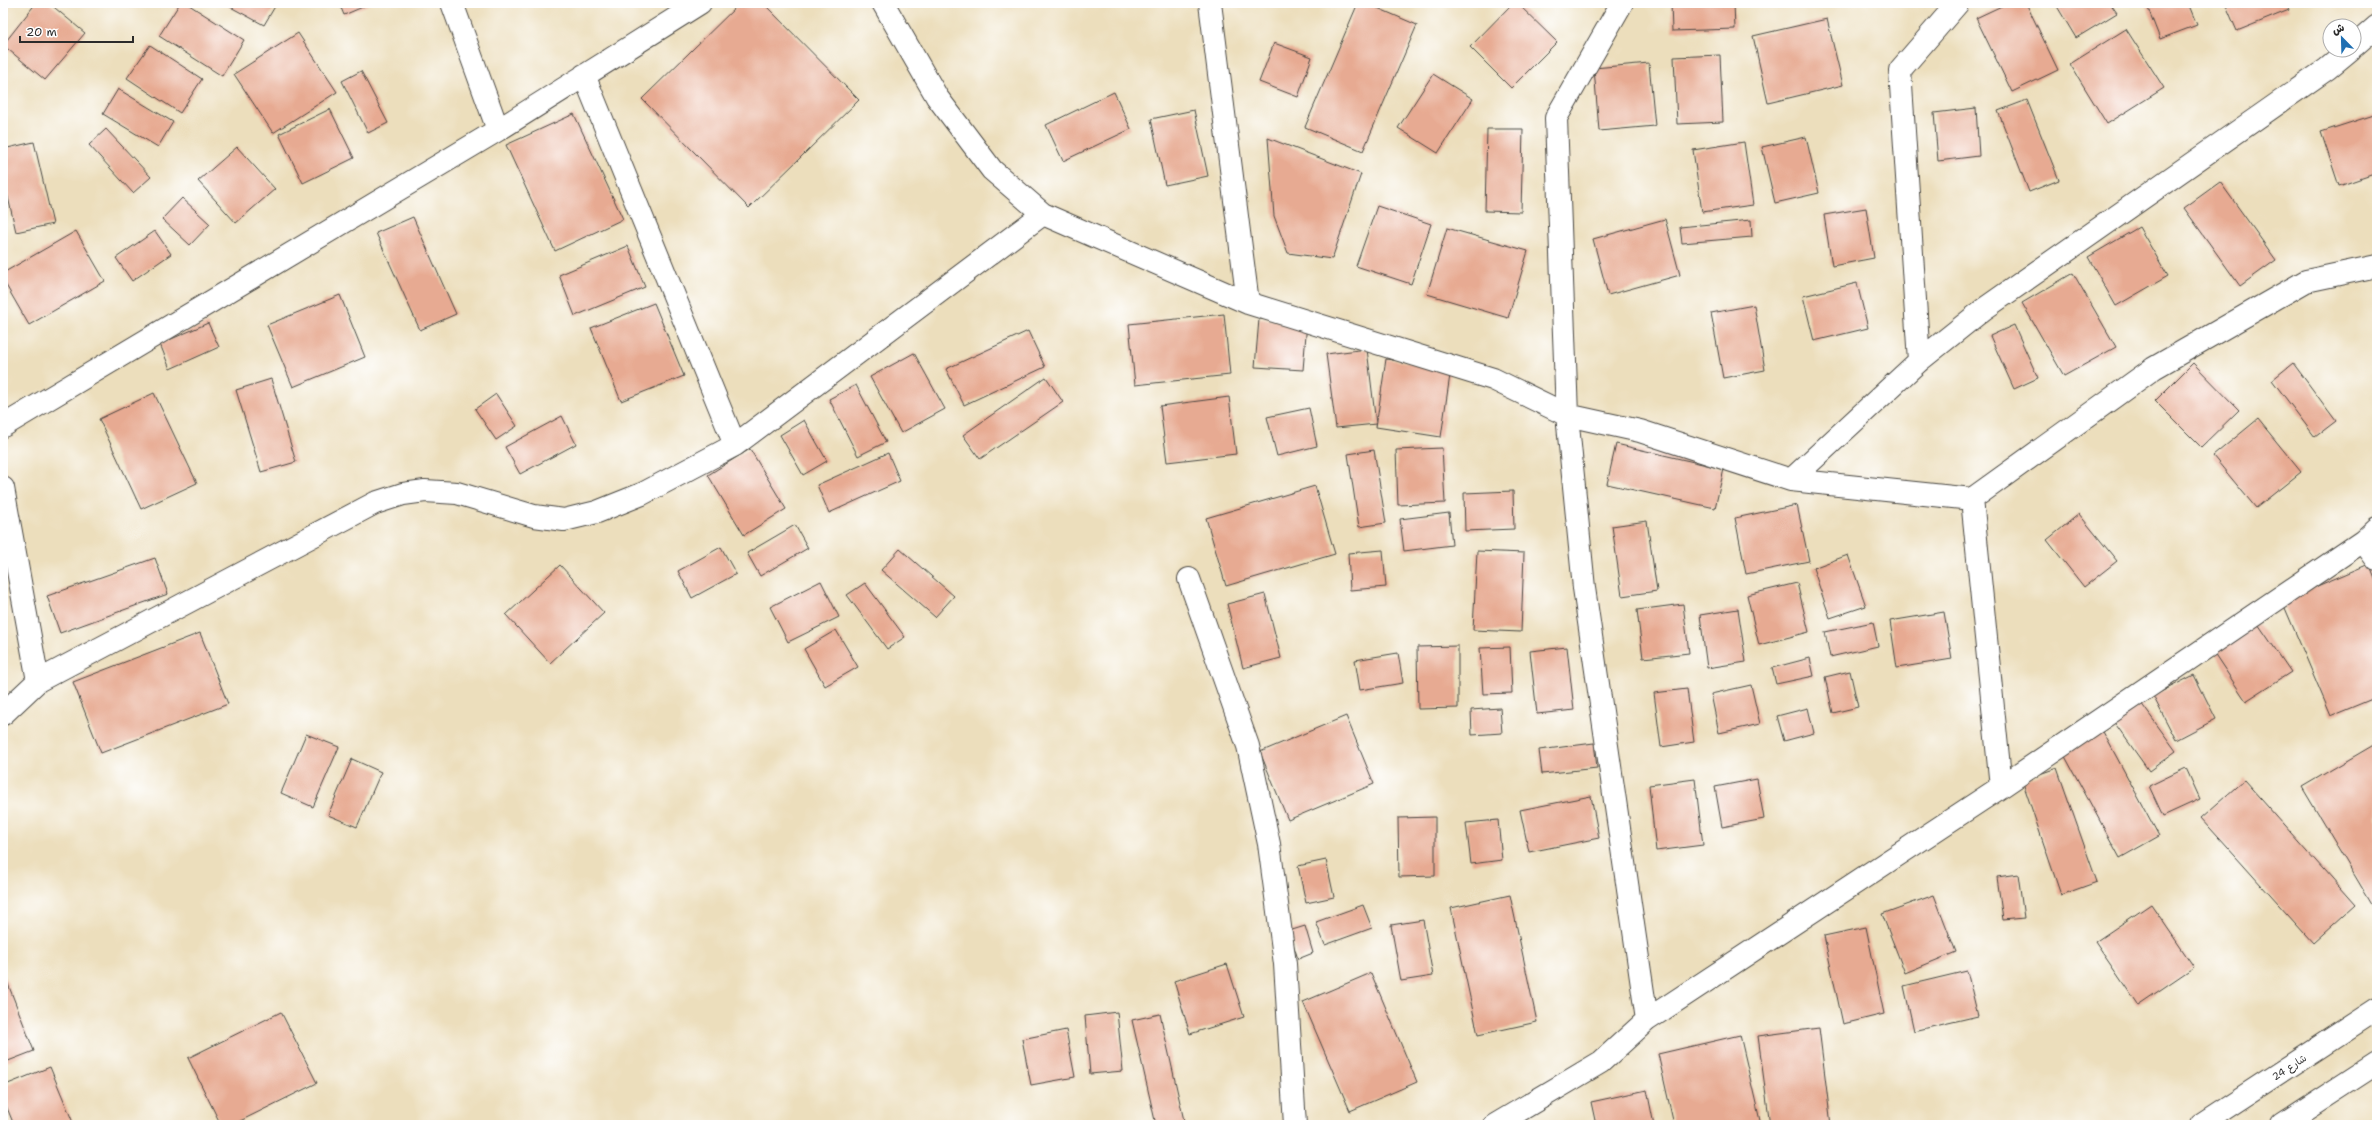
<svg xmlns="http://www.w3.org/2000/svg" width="2380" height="1128" font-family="'Shantell Sans','Playpen Sans Arabic',sans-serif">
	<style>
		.building { fill: #e7aa92 }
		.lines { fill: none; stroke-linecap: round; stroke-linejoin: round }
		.minor-casing { stroke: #484641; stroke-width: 24 }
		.minor { stroke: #fff; stroke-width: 22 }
		.labels { text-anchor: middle; stroke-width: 3; stroke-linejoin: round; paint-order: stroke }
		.street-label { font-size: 10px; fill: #2b2b2b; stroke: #fff }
	</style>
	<rect width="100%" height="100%" fill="#fff"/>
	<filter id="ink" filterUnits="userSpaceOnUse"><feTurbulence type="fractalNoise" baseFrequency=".025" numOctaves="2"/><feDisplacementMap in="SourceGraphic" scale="8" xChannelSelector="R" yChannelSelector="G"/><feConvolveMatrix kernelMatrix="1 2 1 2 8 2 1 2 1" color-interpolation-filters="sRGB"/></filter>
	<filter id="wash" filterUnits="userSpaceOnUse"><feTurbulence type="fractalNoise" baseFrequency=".012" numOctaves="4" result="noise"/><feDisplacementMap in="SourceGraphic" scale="16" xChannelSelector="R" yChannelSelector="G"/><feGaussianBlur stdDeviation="0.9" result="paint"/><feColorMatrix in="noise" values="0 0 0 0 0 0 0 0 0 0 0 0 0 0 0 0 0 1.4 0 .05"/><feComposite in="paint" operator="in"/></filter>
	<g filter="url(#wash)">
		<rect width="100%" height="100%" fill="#ecdebc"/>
		<g id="blocks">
			<path class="building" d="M 36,3 L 49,3 L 85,33 L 45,80 L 3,45 Z
				M 180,3 L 186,3 L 244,40 L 222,76 L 159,36 Z
				M 223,3 L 277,3 L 264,25 Z
				M 339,3 L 372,3 L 344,15 Z
				M 740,3 L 763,3 L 859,100 L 749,208 L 642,99 Z
				M 1358,3 L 1366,3 L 1417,25 L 1363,151 L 1305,127 Z
				M 1513,3 L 1517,3 L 1557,42 L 1511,88 L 1470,47 Z
				M 1671,3 L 1734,3 L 1735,29 L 1672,31 Z
				M 2008,3 L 2026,3 L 2058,70 L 2012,92 L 1976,18 Z
				M 2055,3 L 2110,3 L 2117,13 L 2076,38 Z
				M 2146,3 L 2188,3 L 2197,25 L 2160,39 Z
				M 2225,3 L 2286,3 L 2289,10 L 2237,31 Z
				M 1827,19 L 1843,85 L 1768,103 L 1753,36 Z
				M 2126,29 L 2164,88 L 2107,124 L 2070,64 Z
				M 298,33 L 337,92 L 273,133 L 234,74 Z
				M 1274,43 L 1312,57 L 1298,97 L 1259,82 Z
				M 150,45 L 202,79 L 180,113 L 127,78 Z
				M 1720,55 L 1723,122 L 1677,124 L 1674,57 Z
				M 1649,63 L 1655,126 L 1599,131 L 1594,68 Z
				M 361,71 L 388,123 L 368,133 L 342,81 Z
				M 1433,74 L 1473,99 L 1438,153 L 1398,128 Z
				M 118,89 L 173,122 L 158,147 L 103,114 Z
				M 1114,92 L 1131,129 L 1063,161 L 1046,125 Z
				M 2027,100 L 2059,180 L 2029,192 L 1998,111 Z
				M 1976,108 L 1979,156 L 1938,161 L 1934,113 Z
				M 330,109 L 354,158 L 303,183 L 279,134 Z
				M 1194,110 L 1208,176 L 1165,185 L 1151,119 Z
				M 574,114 L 623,219 L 555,251 L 506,145 Z
				M 2377,114 L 2377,173 L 2339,186 L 2321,132 Z
				M 106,129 L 151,177 L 133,193 L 89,145 Z
				M 1487,129 L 1523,129 L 1521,212 L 1485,211 Z
				M 1806,137 L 1819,193 L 1775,203 L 1762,147 Z
				M 1268,138 L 1361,174 L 1332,259 L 1288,253 L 1274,216 Z
				M 34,142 L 53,224 L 16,232 L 3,175 L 3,149 Z
				M 1744,142 L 1753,205 L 1702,212 L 1693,150 Z
				M 237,147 L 275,189 L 236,223 L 198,181 Z
				M 2220,182 L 2276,260 L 2240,286 L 2184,208 Z
				M 182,198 L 210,224 L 190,245 L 162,219 Z
				M 1377,206 L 1431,224 L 1411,284 L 1356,266 Z
				M 1866,208 L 1874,258 L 1832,266 L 1824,215 Z
				M 413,217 L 456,314 L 420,330 L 376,233 Z
				M 1665,219 L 1680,275 L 1608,295 L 1593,239 Z
				M 1751,220 L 1752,237 L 1682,243 L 1680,227 Z
				M 2139,227 L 2168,276 L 2116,306 L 2088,257 Z
				M 1447,228 L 1528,251 L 1508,318 L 1427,294 Z
				M 76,231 L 105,281 L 29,325 L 3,280 L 3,273 Z
				M 155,231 L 171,254 L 132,281 L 116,258 Z
				M 628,246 L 645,287 L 575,316 L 559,275 Z
				M 2073,273 L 2116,347 L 2064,376 L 2022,303 Z
				M 1857,283 L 1868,328 L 1814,341 L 1803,296 Z
				M 340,295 L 365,357 L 293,387 L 267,325 Z
				M 654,303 L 684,376 L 621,401 L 591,328 Z
				M 1754,305 L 1765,370 L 1723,378 L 1711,313 Z
				M 1224,314 L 1230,375 L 1135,385 L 1129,324 Z
				M 1259,319 L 1307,322 L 1303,370 L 1255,367 Z
				M 208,323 L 219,347 L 170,369 L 160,344 Z
				M 2014,325 L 2038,378 L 2014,389 L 1990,336 Z
				M 1028,331 L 1045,367 L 964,405 L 946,369 Z
				M 1367,349 L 1376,424 L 1336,428 L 1326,354 Z
				M 914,353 L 945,409 L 901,433 L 870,377 Z
				M 1386,359 L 1451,368 L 1441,437 L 1376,427 Z
				M 2193,363 L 2239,410 L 2201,447 L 2155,401 Z
				M 2293,363 L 2336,421 L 2315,437 L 2272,380 Z
				M 1046,377 L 1063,402 L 980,459 L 963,435 Z
				M 271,379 L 296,462 L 261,472 L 236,390 Z
				M 856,385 L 886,442 L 858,456 L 829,399 Z
				M 154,393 L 197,483 L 141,509 L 99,419 Z
				M 496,394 L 517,426 L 496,440 L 475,409 Z
				M 1229,397 L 1236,454 L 1167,462 L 1160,406 Z
				M 1309,408 L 1317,446 L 1277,456 L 1267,417 Z
				M 562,416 L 576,444 L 520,474 L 505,447 Z
				M 2258,419 L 2301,472 L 2256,508 L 2213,456 Z
				M 804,420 L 827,461 L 803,475 L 780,435 Z
				M 1616,444 L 1724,469 L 1715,508 L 1607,484 Z
				M 1442,448 L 1445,503 L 1398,505 L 1396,450 Z
				M 750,449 L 786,509 L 744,535 L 708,475 Z
				M 1374,450 L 1386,523 L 1359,527 L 1348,454 Z
				M 888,453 L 900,481 L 829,513 L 817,485 Z
				M 1315,486 L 1335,554 L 1226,586 L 1206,518 Z
				M 1513,491 L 1514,529 L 1465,531 L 1464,493 Z
				M 1797,505 L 1809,561 L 1746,574 L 1735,518 Z
				M 1449,513 L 1452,545 L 1404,551 L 1400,519 Z
				M 2079,514 L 2117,561 L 2084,587 L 2047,540 Z
				M 1647,521 L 1657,591 L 1622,596 L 1612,526 Z
				M 795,525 L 808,548 L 760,576 L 747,553 Z
				M 721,547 L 736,574 L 692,598 L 678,571 Z
				M 900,549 L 954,596 L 935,617 L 881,570 Z
				M 1383,550 L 1386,587 L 1350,590 L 1348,553 Z
				M 1477,551 L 1524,553 L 1521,632 L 1473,630 Z
				M 1848,555 L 1866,606 L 1830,618 L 1813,568 Z
				M 155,558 L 168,594 L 60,633 L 47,596 Z
				M 2369,564 L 2377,584 L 2377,697 L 2331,716 L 2282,601 Z
				M 560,565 L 604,613 L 550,663 L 506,615 Z
				M 821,581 L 839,617 L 788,642 L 770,607 Z
				M 865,583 L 905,637 L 887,649 L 847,595 Z
				M 1797,583 L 1809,632 L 1759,645 L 1747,595 Z
				M 1265,594 L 1281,658 L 1243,668 L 1227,604 Z
				M 1683,604 L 1689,653 L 1643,658 L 1637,610 Z
				M 1738,609 L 1746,662 L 1707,668 L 1700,615 Z
				M 1944,612 L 1952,659 L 1897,668 L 1890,621 Z
				M 2254,618 L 2291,672 L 2246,701 L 2210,647 Z
				M 1873,622 L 1878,646 L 1830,657 L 1825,632 Z
				M 836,630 L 858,667 L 825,686 L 804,649 Z
				M 200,633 L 228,704 L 101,753 L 73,682 Z
				M 1458,646 L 1458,708 L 1418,709 L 1417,647 Z
				M 1510,647 L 1512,693 L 1483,694 L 1480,648 Z
				M 1567,647 L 1574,710 L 1537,714 L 1530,651 Z
				M 1398,653 L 1403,683 L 1360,690 L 1355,660 Z
				M 1810,658 L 1814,676 L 1776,684 L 1772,668 Z
				M 1850,671 L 1858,707 L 1833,713 L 1825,677 Z
				M 2194,675 L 2216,719 L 2176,740 L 2153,696 Z
				M 1751,685 L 1760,724 L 1719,733 L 1711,694 Z
				M 1687,689 L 1694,742 L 1661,747 L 1654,693 Z
				M 2141,703 L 2176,751 L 2149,771 L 2114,722 Z
				M 1500,708 L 1502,733 L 1472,735 L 1471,710 Z
				M 1808,708 L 1814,733 L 1784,741 L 1777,716 Z
				M 1346,716 L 1374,784 L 1288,820 L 1260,752 Z
				M 2101,728 L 2159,836 L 2120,858 L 2061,749 Z
				M 306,734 L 339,747 L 313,807 L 281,793 Z
				M 1594,743 L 1597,768 L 1542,774 L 1539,750 Z
				M 2377,743 L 2377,913 L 2302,787 Z
				M 352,759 L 381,772 L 357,827 L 328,815 Z
				M 2057,768 L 2097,882 L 2061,895 L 2022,780 Z
				M 2186,768 L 2200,799 L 2163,816 L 2149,786 Z
				M 1695,779 L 1703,845 L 1656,851 L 1649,785 Z
				M 1757,779 L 1764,819 L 1722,827 L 1715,787 Z
				M 2244,780 L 2355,905 L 2313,943 L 2201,818 Z
				M 1591,796 L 1599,838 L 1529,852 L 1520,810 Z
				M 1435,817 L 1435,876 L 1399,877 L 1398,818 Z
				M 1498,820 L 1502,860 L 1471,864 L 1466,823 Z
				M 1326,860 L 1334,897 L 1306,903 L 1298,866 Z
				M 2018,874 L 2024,918 L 2003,920 L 1997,877 Z
				M 1510,895 L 1537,1022 L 1478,1035 L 1451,908 Z
				M 1934,895 L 1956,952 L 1905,973 L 1882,914 Z
				M 2151,904 L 2194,967 L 2138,1005 L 2095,942 Z
				M 1363,905 L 1372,928 L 1325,945 L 1316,922 Z
				M 1423,920 L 1433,976 L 1401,981 L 1391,925 Z
				M 1305,926 L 1313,953 L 1298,959 L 1289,931 Z
				M 1866,927 L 1884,1014 L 1843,1024 L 1824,936 Z
				M 1227,964 L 1244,1017 L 1190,1034 L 1174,981 Z
				M 3,971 L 34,1051 L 3,1063 Z
				M 1967,971 L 1978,1016 L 1914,1031 L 1904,986 Z
				M 1371,973 L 1417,1082 L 1350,1111 L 1303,1002 Z
				M 281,1012 L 317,1083 L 232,1125 L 221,1125 L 188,1058 Z
				M 1117,1012 L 1123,1071 L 1090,1074 L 1085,1016 Z
				M 1160,1014 L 1185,1125 L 1156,1125 L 1132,1020 Z
				M 1819,1028 L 1831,1125 L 1770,1125 L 1758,1036 Z
				M 1066,1030 L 1075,1077 L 1031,1085 L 1022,1039 Z
				M 1740,1035 L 1761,1125 L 1674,1125 L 1658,1054 Z
				M 50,1067 L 74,1125 L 14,1125 L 3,1098 L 3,1086 Z
				M 1647,1090 L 1654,1125 L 1596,1125 L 1591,1102 Z"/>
		</g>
	</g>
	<g filter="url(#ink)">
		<use href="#blocks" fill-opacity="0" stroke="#484641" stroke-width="1"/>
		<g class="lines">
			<defs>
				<path id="minor" d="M 452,3 L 498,130
					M 883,3 L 937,97 L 992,170 L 1043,214 L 1248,303 L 1493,379 L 1567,415 L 1584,588 L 1647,1020
					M 1210,3 L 1248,303
					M 1622,3 L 1556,118 L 1567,415 L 1640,431 L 1791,480 L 1919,361 L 1984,309 L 2327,69 L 2350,50
					M 2354,46 L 2377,26
					M 584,75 L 735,445
					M 1919,361 L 1900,70 L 1958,3
					M 3,426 L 498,130 L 700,3
					M 1791,480 L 1972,499 L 2154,368 L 2306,281 L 2377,266
					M 3,488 L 38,681
					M 1972,499 L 2001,787
					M 2363,541 L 2377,560
					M 1189,579 L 1248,746 L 1269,844 L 1285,964 L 1295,1125
					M 3,714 L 38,681 L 375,503 L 403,494 L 425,491 L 457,493 L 534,516 L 564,520 L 597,512 L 642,494 L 735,445 L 1043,214
					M 1495,1125 L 1601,1062 L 1647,1020 L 2001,787 L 2363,541 L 2377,528
					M 2200,1125 L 2377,1009
					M 2282,1125 L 2377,1063"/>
			</defs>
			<use href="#minor" class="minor-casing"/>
			<use href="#minor" class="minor"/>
		</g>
	</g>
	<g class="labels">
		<g class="street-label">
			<text transform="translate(2289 1067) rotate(-33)" y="4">شارع 24</text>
		</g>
	</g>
	<rect width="2380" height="1128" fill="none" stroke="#fff" stroke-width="16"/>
	<g transform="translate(2342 38) rotate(337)"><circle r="19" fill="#ffffff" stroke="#aaaaaa"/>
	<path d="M0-3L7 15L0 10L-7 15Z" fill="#1f6fb2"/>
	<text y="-6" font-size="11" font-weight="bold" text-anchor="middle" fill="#2b2b2b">ش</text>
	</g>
	<path d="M20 36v6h113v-6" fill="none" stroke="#2b2b2b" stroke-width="2"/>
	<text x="26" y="36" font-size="12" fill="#2b2b2b" stroke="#ffffff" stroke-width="3" paint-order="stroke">20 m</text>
</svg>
